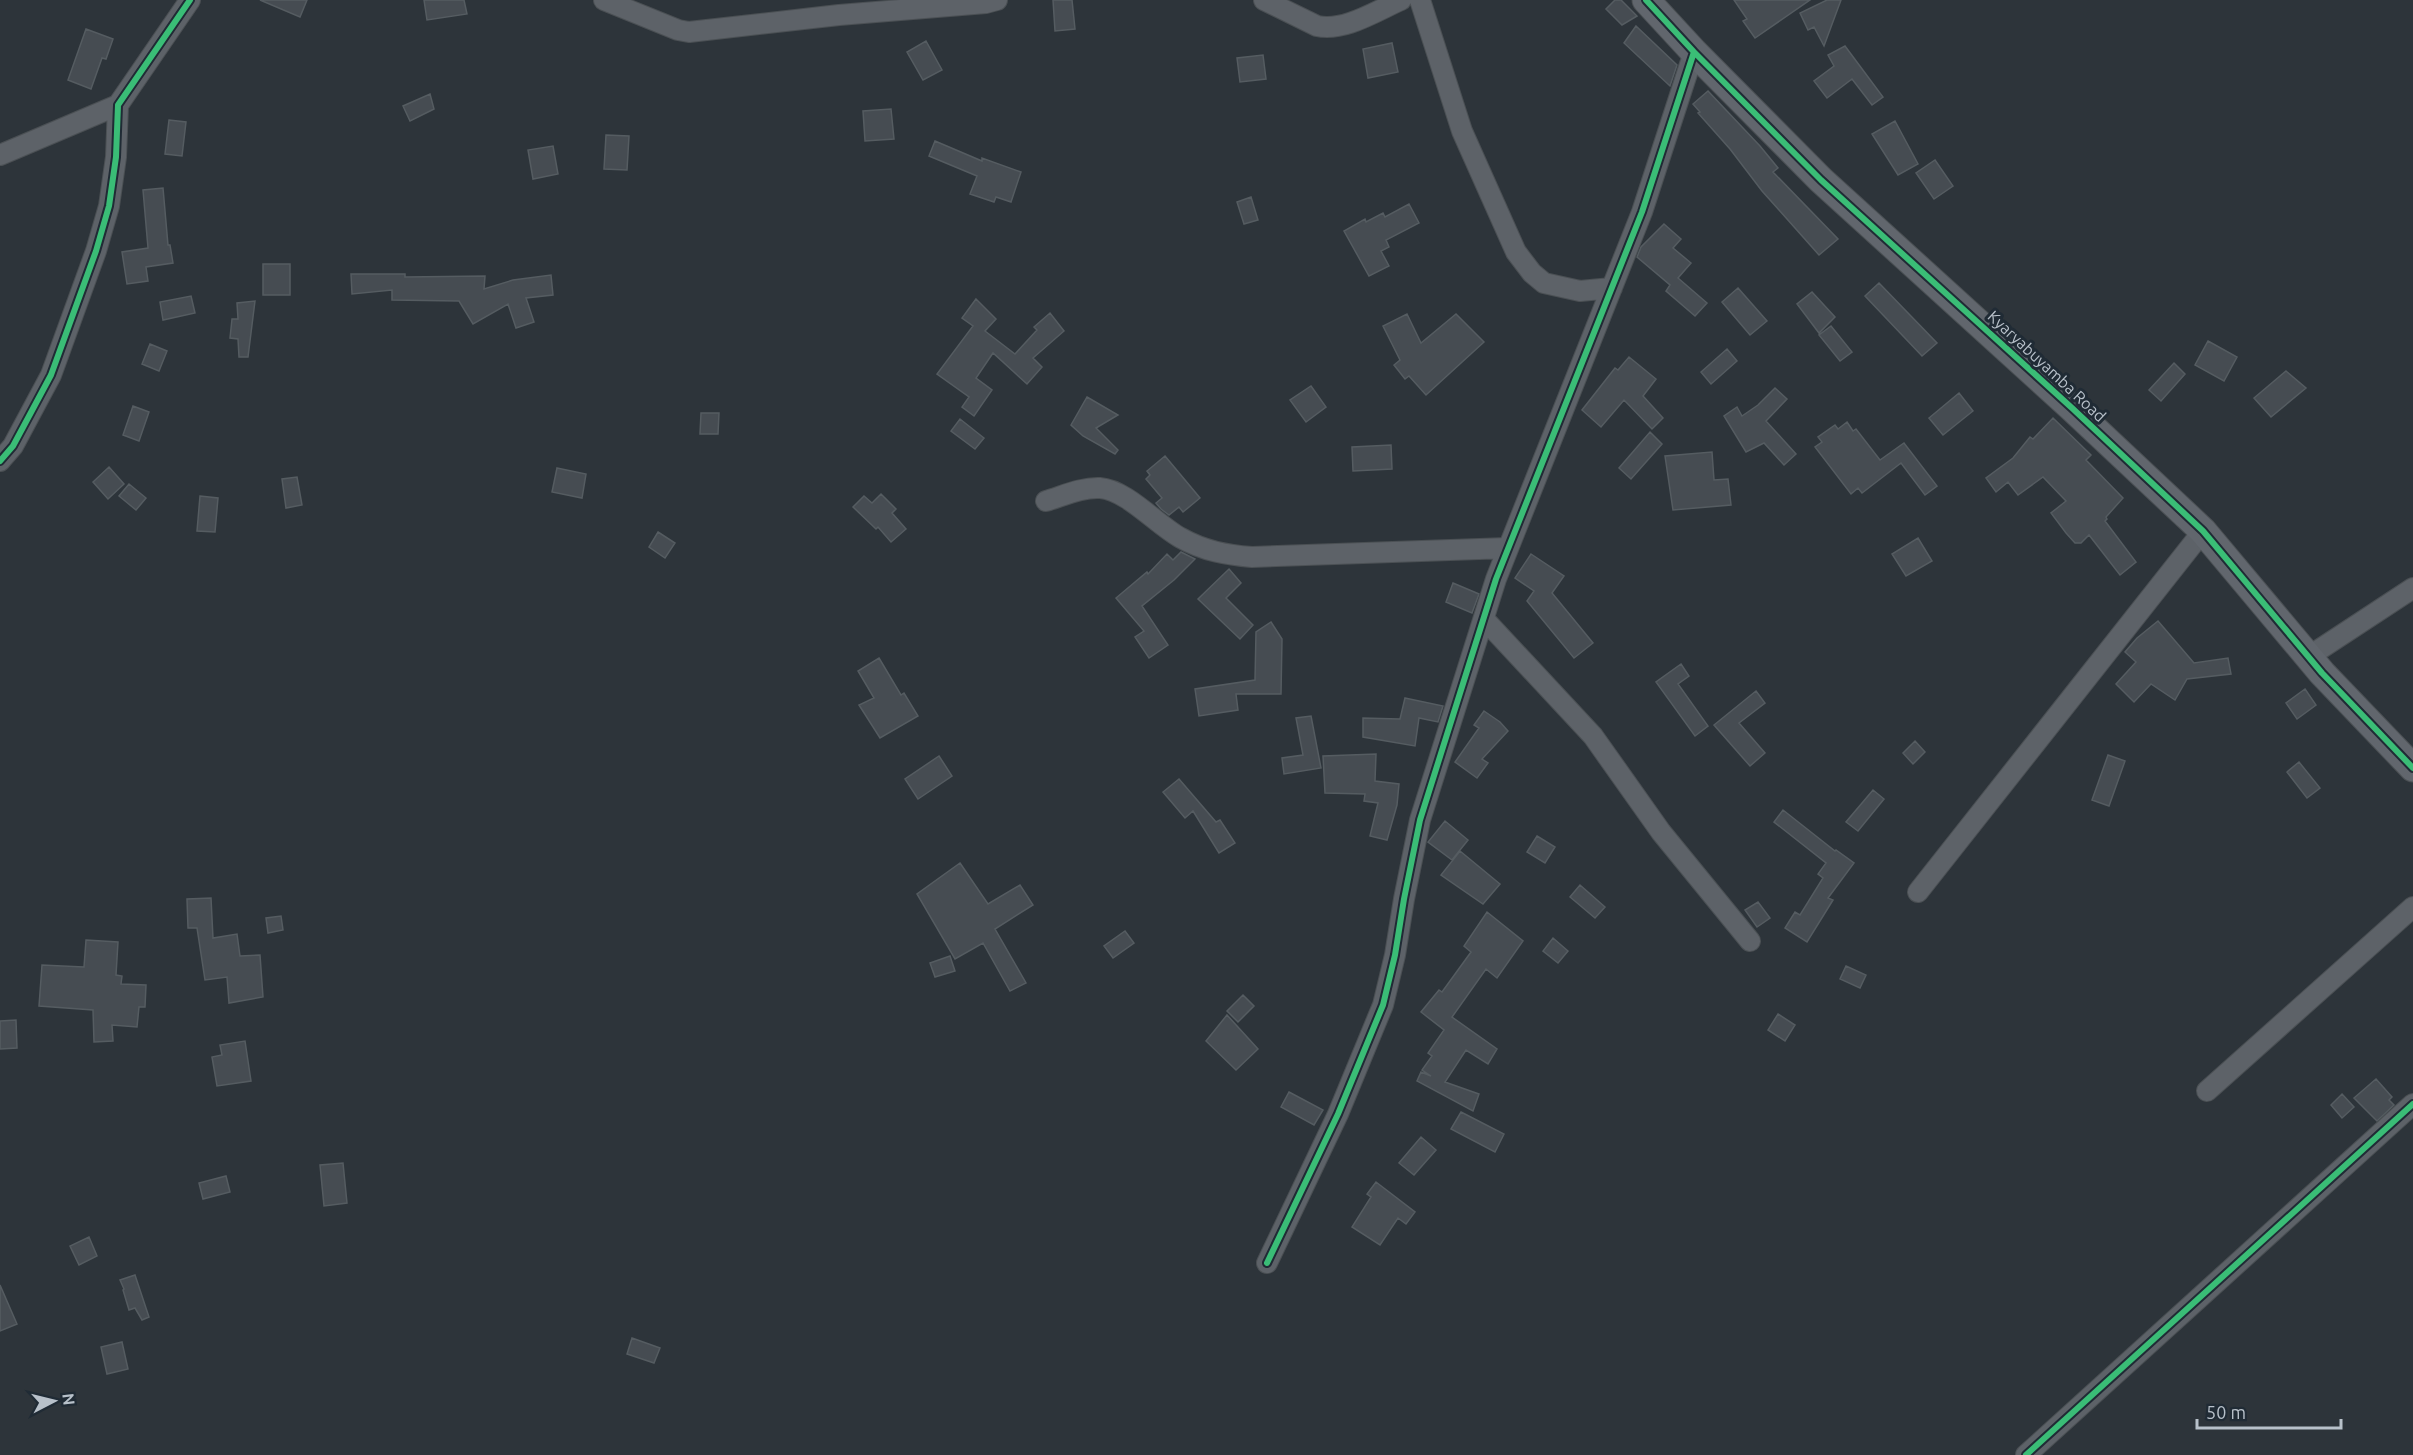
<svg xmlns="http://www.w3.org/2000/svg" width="2413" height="1455" font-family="Ubuntu,sans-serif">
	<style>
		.building { fill: #464c52; stroke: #555c61; stroke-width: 1.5 }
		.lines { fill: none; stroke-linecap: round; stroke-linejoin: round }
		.street-casing { stroke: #4b5054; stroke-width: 22 }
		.secondary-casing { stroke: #4b5054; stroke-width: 29 }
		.street { stroke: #5d6268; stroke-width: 20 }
		.secondary { stroke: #61666d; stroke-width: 27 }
		.cycleway-casing { stroke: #202b35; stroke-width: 10 }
		.cycleway { stroke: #3abd76; stroke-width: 6 }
		.labels { text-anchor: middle; stroke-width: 6; stroke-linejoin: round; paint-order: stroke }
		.street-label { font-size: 16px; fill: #b8c1ca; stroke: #202b35 }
	</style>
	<rect width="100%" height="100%" fill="#2d343a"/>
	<path class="building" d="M 260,0 L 307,0 L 300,17 Z
		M 424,0 L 464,0 L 467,14 L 427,20 Z
		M 1053,0 L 1072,0 L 1075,29 L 1055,31 Z
		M 1615,0 L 1621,0 L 1637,16 L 1622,25 L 1606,9 Z
		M 1734,0 L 1810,0 L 1755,38 L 1743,21 L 1747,19 Z
		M 1827,0 L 1841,0 L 1824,46 L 1814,27 L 1808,30 L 1800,13 Z
		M 1636,26 L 1677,65 L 1670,86 L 1624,43 Z
		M 86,29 L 113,39 L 106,59 L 102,58 L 91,89 L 68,80 Z
		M 926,41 L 942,70 L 923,80 L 907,52 Z
		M 1392,43 L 1398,72 L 1368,78 L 1363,49 Z
		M 1845,46 L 1883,97 L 1872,105 L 1852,79 L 1827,98 L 1814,81 L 1834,66 L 1828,55 Z
		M 1263,55 L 1266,79 L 1240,82 L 1237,58 Z
		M 1708,91 L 1760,146 L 1778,168 L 1773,172 L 1838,239 L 1819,255 L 1762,191 L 1730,149 L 1698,113 L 1700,112 L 1693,104 Z
		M 430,94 L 434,109 L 410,121 L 403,106 Z
		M 891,109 L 894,139 L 865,141 L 863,111 Z
		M 169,120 L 186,122 L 182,156 L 165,154 Z
		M 1895,121 L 1918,164 L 1898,175 L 1872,134 Z
		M 606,135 L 629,136 L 627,170 L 604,169 Z
		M 935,141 L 982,161 L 982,158 L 1021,172 L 1011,202 L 996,197 L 994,202 L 970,194 L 977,176 L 929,156 Z
		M 553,146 L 558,174 L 533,179 L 528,150 Z
		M 1935,160 L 1953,186 L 1934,199 L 1916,173 Z
		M 163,188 L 168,245 L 170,245 L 173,263 L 146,267 L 148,281 L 127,284 L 122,252 L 148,248 L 143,190 Z
		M 1251,197 L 1258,220 L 1244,224 L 1237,202 Z
		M 1409,204 L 1419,223 L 1386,240 L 1389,247 L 1381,251 L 1389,266 L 1369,276 L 1344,231 L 1365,219 L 1366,222 L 1383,213 L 1385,217 Z
		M 1664,224 L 1681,239 L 1673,248 L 1691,263 L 1678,278 L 1707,303 L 1695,316 L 1666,291 L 1670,285 L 1637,257 L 1641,247 Z
		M 263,264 L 290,264 L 290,295 L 263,295 Z
		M 351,274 L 405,274 L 405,277 L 485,276 L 484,289 L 513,280 L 551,275 L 553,295 L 526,298 L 534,322 L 516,328 L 508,304 L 473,324 L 459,301 L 392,300 L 392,290 L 352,294 Z
		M 1879,283 L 1937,343 L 1922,356 L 1865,296 Z
		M 1738,288 L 1767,321 L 1750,335 L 1722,302 Z
		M 1812,292 L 1835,317 L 1819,333 L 1797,304 Z
		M 191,296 L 195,313 L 163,320 L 160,302 Z
		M 976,299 L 996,319 L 985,331 L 1015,354 L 1037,330 L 1034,327 L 1050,313 L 1064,331 L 1033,358 L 1042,367 L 1027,384 L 993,353 L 976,378 L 992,390 L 974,416 L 962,407 L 969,397 L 937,374 L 973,326 L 962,318 Z
		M 255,301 L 248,357 L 239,357 L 238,339 L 230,338 L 232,319 L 238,319 L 237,303 Z
		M 1407,314 L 1421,343 L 1456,314 L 1484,342 L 1426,395 L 1409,376 L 1405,379 L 1394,365 L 1400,360 L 1383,326 Z
		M 1831,326 L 1852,352 L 1840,361 L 1819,335 Z
		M 2208,341 L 2237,357 L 2224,381 L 2195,365 Z
		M 150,344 L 167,351 L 159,371 L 142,364 Z
		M 1727,349 L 1737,361 L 1711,384 L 1701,372 Z
		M 1629,357 L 1656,379 L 1643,396 L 1663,418 L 1652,429 L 1624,400 L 1601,427 L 1582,410 L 1615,368 L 1618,370 Z
		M 2174,363 L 2185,374 L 2161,401 L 2149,390 Z
		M 2286,371 L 2306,388 L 2271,417 L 2254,398 Z
		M 1311,386 L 1326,407 L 1306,422 L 1290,400 Z
		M 1775,388 L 1787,399 L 1766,421 L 1796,454 L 1784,465 L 1764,443 L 1746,452 L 1724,416 L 1737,407 L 1742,416 L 1758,405 Z
		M 1959,393 L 1973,411 L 1943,435 L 1929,418 Z
		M 1087,397 L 1118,415 L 1096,428 L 1118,450 L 1115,454 L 1083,436 L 1071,425 Z
		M 133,406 L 149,412 L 139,441 L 123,435 Z
		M 701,413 L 719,413 L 718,434 L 700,434 Z
		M 2053,418 L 2091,455 L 2086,460 L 2123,498 L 2106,517 L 2107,519 L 2105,521 L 2136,562 L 2120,575 L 2089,535 L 2081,543 L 2075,543 L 2066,533 L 2051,513 L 2066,501 L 2043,477 L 2018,495 L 2008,482 L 1996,492 L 1986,478 L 2013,458 L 2030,437 L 2033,439 Z
		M 960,419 L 984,438 L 975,449 L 951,431 Z
		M 1847,422 L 1853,431 L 1856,429 L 1880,460 L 1904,443 L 1937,486 L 1925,495 L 1901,463 L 1862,493 L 1858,488 L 1851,494 L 1815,447 L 1822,442 L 1818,437 L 1835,425 L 1838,429 Z
		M 1650,432 L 1662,444 L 1631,479 L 1619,468 Z
		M 1391,445 L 1392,469 L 1353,471 L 1352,447 Z
		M 1712,452 L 1714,480 L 1728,479 L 1731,505 L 1673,510 L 1665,456 Z
		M 1165,456 L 1200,498 L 1183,512 L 1179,507 L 1169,515 L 1161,509 L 1156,503 L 1162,498 L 1146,479 L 1150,475 L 1147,471 Z
		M 109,467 L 124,484 L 108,499 L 93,482 Z
		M 557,468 L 586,474 L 582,498 L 552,492 Z
		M 297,477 L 302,505 L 286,508 L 282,479 Z
		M 129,484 L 146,498 L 136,510 L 119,496 Z
		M 881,494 L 896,509 L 892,513 L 906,529 L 891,542 L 878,527 L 876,529 L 853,507 L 864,496 L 872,503 Z
		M 200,496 L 218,498 L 215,532 L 197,531 Z
		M 658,532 L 675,543 L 665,558 L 649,547 Z
		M 1918,538 L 1932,561 L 1906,576 L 1892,554 Z
		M 1181,552 L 1195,559 L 1174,580 L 1142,606 L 1168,645 L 1149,658 L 1135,637 L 1144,631 L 1116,598 L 1147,572 L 1148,574 L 1167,554 L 1173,560 Z
		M 1531,554 L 1564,576 L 1552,593 L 1593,643 L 1574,658 L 1527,601 L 1534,591 L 1515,578 Z
		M 1229,569 L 1241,583 L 1226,598 L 1253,625 L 1240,639 L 1198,599 Z
		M 1453,583 L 1479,594 L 1472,613 L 1446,602 Z
		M 2158,621 L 2194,663 L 2228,658 L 2231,674 L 2187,679 L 2175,700 L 2151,684 L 2134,702 L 2116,684 L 2136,662 L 2125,652 L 2137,638 Z
		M 1271,622 L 1282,639 L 1281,694 L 1236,694 L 1238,710 L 1199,716 L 1195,689 L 1255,680 L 1256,632 Z
		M 879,658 L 901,695 L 904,693 L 918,716 L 880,738 L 859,705 L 874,698 L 858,671 Z
		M 1681,664 L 1689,676 L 1678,684 L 1708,726 L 1695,736 L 1656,682 Z
		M 2305,689 L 2316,705 L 2297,719 L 2286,703 Z
		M 1756,691 L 1765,703 L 1739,723 L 1765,753 L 1750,766 L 1714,725 Z
		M 1405,698 L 1443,706 L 1438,722 L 1419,718 L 1415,746 L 1363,737 L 1363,718 L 1400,719 Z
		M 1484,711 L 1500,722 L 1508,731 L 1482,759 L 1488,763 L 1477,778 L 1455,762 L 1479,728 L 1474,725 Z
		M 1311,716 L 1321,768 L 1284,774 L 1282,758 L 1303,755 L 1296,718 Z
		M 1915,741 L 1925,752 L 1913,764 L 1903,753 Z
		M 1376,754 L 1375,781 L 1399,784 L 1397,805 L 1387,840 L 1370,836 L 1378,803 L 1364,801 L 1365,794 L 1325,793 L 1323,756 Z
		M 2108,755 L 2125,761 L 2109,806 L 2092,800 Z
		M 939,756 L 952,776 L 918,799 L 905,779 Z
		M 2299,762 L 2320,788 L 2307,798 L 2287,772 Z
		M 1179,779 L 1216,822 L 1220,820 L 1235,843 L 1219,853 L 1193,811 L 1185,818 L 1163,792 Z
		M 1873,790 L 1884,799 L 1858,831 L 1846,822 Z
		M 1783,810 L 1835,851 L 1836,850 L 1854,863 L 1828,898 L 1833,900 L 1807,942 L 1785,928 L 1795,912 L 1800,915 L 1823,878 L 1818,874 L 1826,863 L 1774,822 Z
		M 1445,821 L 1468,840 L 1452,860 L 1428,842 Z
		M 1537,836 L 1555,847 L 1545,863 L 1527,852 Z
		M 1460,851 L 1500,884 L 1483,904 L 1441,875 Z
		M 960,863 L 988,904 L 1020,885 L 1033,905 L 995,929 L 1026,983 L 1010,991 L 983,943 L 955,959 L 917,894 Z
		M 1580,885 L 1605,907 L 1595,918 L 1570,897 Z
		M 211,898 L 213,938 L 237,934 L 240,956 L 260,955 L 263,997 L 229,1003 L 227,977 L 205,980 L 197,928 L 188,928 L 187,899 Z
		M 1758,902 L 1770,918 L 1757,927 L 1745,910 Z
		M 1487,912 L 1523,941 L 1497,978 L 1486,969 L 1452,1017 L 1497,1049 L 1488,1064 L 1466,1050 L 1445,1082 L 1479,1094 L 1473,1111 L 1417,1081 L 1421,1072 L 1431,1076 L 1422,1070 L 1432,1056 L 1428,1053 L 1444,1030 L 1421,1012 L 1439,990 L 1442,992 L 1471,952 L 1464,946 Z
		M 281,916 L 283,930 L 268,933 L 266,918 Z
		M 1125,931 L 1134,943 L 1113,958 L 1104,946 Z
		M 1553,938 L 1568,951 L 1558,963 L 1543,951 Z
		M 86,940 L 118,942 L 116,975 L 122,976 L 121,984 L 146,985 L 145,1007 L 139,1007 L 137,1027 L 112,1025 L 113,1041 L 94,1042 L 93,1010 L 39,1006 L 42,965 L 84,967 Z
		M 950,956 L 955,971 L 935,977 L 930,963 Z
		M 1846,966 L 1866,975 L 1860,988 L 1840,979 Z
		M 1243,995 L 1254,1006 L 1238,1022 L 1227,1011 Z
		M 1778,1014 L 1795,1025 L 1785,1041 L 1768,1030 Z
		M 1227,1015 L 1258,1049 L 1236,1070 L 1206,1041 Z
		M 16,1020 L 17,1048 L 0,1049 L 0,1021 Z
		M 245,1041 L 251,1081 L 217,1086 L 212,1057 L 222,1055 L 220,1045 Z
		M 2376,1079 L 2392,1097 L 2389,1100 L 2394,1105 L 2377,1121 L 2354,1098 Z
		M 1289,1092 L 1323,1110 L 1314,1125 L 1281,1107 Z
		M 2342,1094 L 2354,1107 L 2342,1118 L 2331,1105 Z
		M 1461,1112 L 1504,1134 L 1495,1152 L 1451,1129 Z
		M 1421,1137 L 1436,1150 L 1414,1175 L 1399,1163 Z
		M 343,1163 L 347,1203 L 324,1206 L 320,1165 Z
		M 226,1176 L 230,1192 L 203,1199 L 199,1183 Z
		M 1376,1182 L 1415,1212 L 1406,1224 L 1398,1218 L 1380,1245 L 1352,1227 L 1371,1197 L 1367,1194 Z
		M 89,1237 L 97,1256 L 79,1265 L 70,1246 Z
		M 135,1275 L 149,1317 L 142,1320 L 135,1308 L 129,1310 L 123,1290 L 124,1289 L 120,1280 Z
		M 0,1285 L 17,1324 L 0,1331 Z
		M 632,1338 L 660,1348 L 654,1363 L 627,1354 Z
		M 122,1342 L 128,1369 L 107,1374 L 101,1347 Z"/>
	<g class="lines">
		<defs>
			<path id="street" d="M 604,0 L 678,30 L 689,32 L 839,15 L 986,3 L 997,0
				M 1264,0 L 1317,26 C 1344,32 1376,11 1401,0
				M 1420,0 L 1462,131 L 1516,252 L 1532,273 L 1544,283 L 1580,291 L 1612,288
				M 0,155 L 118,105
				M 0,461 L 13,446 L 51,375 L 96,251 L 109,206 L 116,157 L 118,105 L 190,0
				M 1046,501 C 1063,496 1082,487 1100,488 C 1127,490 1157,525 1181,538 C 1204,551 1227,555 1252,557 L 1508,548
				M 1484,619 L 1593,736 L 1661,832 L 1750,941
				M 2308,657 L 2413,588
				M 1918,892 L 2203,531
				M 2207,1091 L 2413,907
				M 1267,1263 L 1338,1114 L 1383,1005 L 1395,955 L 1404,899 L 1420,820 L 1496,579 L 1642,212 L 1694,52
				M 2026,1455 L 2413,1104"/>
			<path id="secondary" d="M 1646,0 L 1694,52 L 1821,180 L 2072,408 L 2203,531 L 2322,673 L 2413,768"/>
		</defs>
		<use href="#street" class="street-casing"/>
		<use href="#secondary" class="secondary-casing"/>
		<use href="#street" class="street"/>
		<use href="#secondary" class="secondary"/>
		<defs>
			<path id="cycleway" d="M 1646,0 L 1694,52 L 1821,180 L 2072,408 L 2203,531 L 2322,673 L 2413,768
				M 0,461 L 13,446 L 51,375 L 96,251 L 109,206 L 116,157 L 118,105 L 190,0
				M 1267,1263 L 1338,1114 L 1383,1005 L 1395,955 L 1404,899 L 1420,820 L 1496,579 L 1642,212 L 1694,52
				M 2026,1455 L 2413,1104"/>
		</defs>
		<use href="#cycleway" class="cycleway-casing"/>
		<use href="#cycleway" class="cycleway"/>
	</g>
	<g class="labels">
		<g class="street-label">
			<text transform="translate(2047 366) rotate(43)" y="6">Kyaryabuyamba Road</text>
		</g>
	</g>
	<g transform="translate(54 1401) rotate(83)" stroke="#202b35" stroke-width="4.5" paint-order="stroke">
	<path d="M0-4.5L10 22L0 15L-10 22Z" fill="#b8c1ca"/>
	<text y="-9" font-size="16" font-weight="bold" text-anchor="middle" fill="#b8c1ca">N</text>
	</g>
	<path d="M2197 1419v9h144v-9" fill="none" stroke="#b8c1ca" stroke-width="3"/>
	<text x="2206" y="1419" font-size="18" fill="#b8c1ca" stroke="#202b35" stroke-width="4.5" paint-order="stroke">50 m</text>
</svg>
